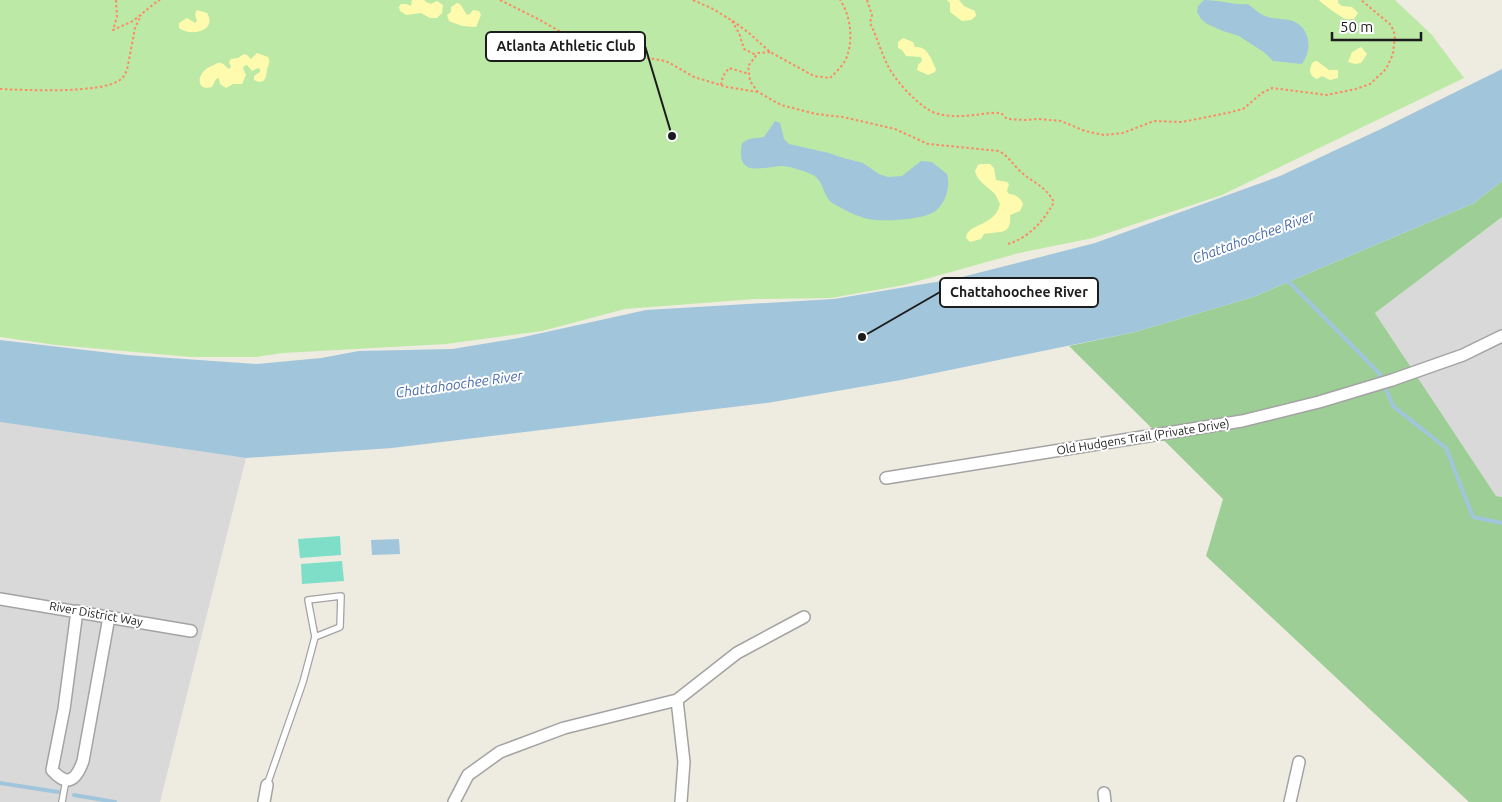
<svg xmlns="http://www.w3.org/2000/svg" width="1502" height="802" font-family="Ubuntu,sans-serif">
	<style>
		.residential { fill: #dad9d9 }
		.grass { fill: #bde9a6 }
		.forest { fill: #9dce95 }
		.sand { fill: #fffbae }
		.pitch { fill: #7edec8 }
		.water { fill: #a1c6dc }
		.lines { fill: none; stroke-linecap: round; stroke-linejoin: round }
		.stream { stroke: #a1c6dc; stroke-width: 4 }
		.lane-casing { stroke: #a3a3a3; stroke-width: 8 }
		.street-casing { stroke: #a3a3a3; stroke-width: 14 }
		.path { stroke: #fb8b65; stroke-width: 2; stroke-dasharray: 2.5 2.5; stroke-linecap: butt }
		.lane { stroke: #fff; stroke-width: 5.5 }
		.street { stroke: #fff; stroke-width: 11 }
		.labels { text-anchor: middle; stroke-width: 4; stroke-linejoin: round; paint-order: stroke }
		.street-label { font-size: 12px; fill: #1c1c1c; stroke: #fff }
		.water-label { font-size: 14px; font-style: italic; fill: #486bac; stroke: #fff }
		.leader { fill: none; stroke: #1c1c1c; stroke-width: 2 }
		.callout-dot { fill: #1c1c1c; stroke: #fff; stroke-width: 2 }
		.callout { fill: #fff; stroke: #1c1c1c; stroke-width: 2 }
		.callout-label { font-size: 14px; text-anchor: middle; font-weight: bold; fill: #1c1c1c }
	</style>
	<rect width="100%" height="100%" fill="#eeebe1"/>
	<path class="residential" d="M 1502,217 L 1502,497 L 1496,496 L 1375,313 Z
		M 0,422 L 246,458 L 160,802 L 0,802 Z"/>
	<path class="grass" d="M 0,0 L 1395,0 L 1432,35 L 1464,78 L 1222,195 L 1093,238 L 1019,253 L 904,285 L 831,298 L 755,299 L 625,309 L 542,331 L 446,344 L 283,353 L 256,357 L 191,357 L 56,345 L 0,337 Z"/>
	<path class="forest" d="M 1502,181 L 1502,217 L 1375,313 L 1496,496 L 1502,497 L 1502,802 L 1469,802 L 1206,556 L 1223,499 L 1069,346 L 1135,332 L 1253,297 L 1474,203 Z"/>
	<path class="sand" d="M 412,0 L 424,0 L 426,2 L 431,4 L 437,1 L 443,5 L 442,13 L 437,18 L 430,18 L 421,13 L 406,15 L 400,11 L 399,7 L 401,4 L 406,4 L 411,6 Z
		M 947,0 L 959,0 L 964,6 L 975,11 L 976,16 L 971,20 L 962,21 L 950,12 L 950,3 Z
		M 1319,0 L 1338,0 L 1338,3 L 1342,6 L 1352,7 L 1358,13 L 1354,19 C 1352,19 1347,19 1345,19 C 1341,17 1321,3 1319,0 Z
		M 457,3 L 460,4 L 467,15 L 470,14 L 473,10 L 479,11 L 481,15 L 476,27 L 462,26 L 449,21 L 447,15 L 451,12 L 451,7 Z
		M 197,10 L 207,13 C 218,31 190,37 179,28 L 179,23 L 187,18 L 195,23 L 197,21 L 195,14 Z
		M 903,38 L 913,42 L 915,47 C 928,46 931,59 936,69 L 935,72 L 928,75 L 917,70 L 918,65 L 922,61 L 921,57 L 906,56 L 902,50 L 898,48 L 898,42 Z
		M 1361,47 L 1367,54 L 1361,63 L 1355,64 L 1348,62 L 1352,52 Z
		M 257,53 L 268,57 C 271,63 268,64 267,70 C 266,79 264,85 254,80 L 254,76 L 260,72 L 260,69 L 258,68 L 252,71 L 247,65 L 244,66 L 243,68 L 246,75 L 242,84 L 233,84 L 226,88 L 220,84 L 219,78 L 216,79 L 212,87 C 196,92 195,72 212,66 C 216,64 218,61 223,64 C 225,65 227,68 229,69 L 231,67 L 229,62 L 231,59 L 238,58 L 244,54 L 247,55 L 251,59 Z
		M 1317,61 L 1329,70 L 1338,70 L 1338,78 L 1330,80 L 1322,76 L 1317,79 C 1308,75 1309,69 1313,62 Z
		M 981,164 L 990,164 L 994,168 L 996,180 L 1007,182 L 1009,184 L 1007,191 L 1009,194 C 1017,195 1019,197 1023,204 L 1020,211 L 1010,215 C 1012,236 999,231 984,234 L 981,239 L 970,242 L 966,238 C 967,223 995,227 1000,204 C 998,201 997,196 994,193 C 987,186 977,181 975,171 L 978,165 Z"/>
	<path class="pitch" d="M 340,536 L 341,555 L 300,558 L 298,539 Z
		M 342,561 L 344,581 L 302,584 L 301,564 Z"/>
	<path class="water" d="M 1204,0 C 1220,0 1232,5 1248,4 C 1255,9 1260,15 1268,17 C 1277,20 1287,18 1295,22 C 1311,30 1312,51 1302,64 L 1273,61 L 1265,53 L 1239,36 L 1223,31 L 1207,24 L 1201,19 L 1197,12 L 1198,6 Z
		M 1502,69 L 1502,181 L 1474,203 L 1253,297 L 1135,332 L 901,380 L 767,403 L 392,448 L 246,458 L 0,422 L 0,340 L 128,355 L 257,364 L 321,358 L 359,351 L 452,349 L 519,338 L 646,310 L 834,299 L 954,279 L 1095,243 L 1280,176 L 1383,128 Z
		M 775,121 L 780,123 L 784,139 L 789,144 L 829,153 L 840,157 L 863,163 L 879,174 L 888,177 L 902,176 L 921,161 L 932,162 L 947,174 C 951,187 945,205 934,212 C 921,220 882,222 868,219 C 855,216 843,209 832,203 C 823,196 824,181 813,175 C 805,171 792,167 783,166 C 764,166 735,180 742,143 L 749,139 L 764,137 Z
		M 399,539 L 400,554 L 372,555 L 371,540 Z"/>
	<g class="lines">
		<path class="stream" d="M 1290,276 L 1289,282 L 1379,373 L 1393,406 L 1446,448 L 1473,517 L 1502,523
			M 0,783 L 58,792
			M 74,795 L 115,802"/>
		<defs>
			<path id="lane" d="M 267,785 L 303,682 L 315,637 L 340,627 L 341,596 L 308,600 L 315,637
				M 62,802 L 66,780"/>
			<path id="street" d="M 886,478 L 1242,421 L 1319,402 L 1392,380 L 1463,355 L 1502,336
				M 0,599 L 191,631
				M 77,611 L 64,709 L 52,770 C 67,787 76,781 83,761 L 109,617
				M 677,700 L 684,762 L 681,802
				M 1104,793 L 1105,802
				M 264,802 L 267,785
				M 454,802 L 468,775 L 500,752 L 564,728 L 677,700 L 737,653 L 804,617
				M 1290,802 L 1299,762"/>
		</defs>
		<use href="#lane" class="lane-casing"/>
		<use href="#street" class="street-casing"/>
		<path class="path" d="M 116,0 L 117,17 L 113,30 L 133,21 L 155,3 L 160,0
			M 500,0 L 540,20 L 589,48 L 616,55 L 635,56 L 666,61 L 694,77 L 727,87 L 758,92
			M 693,0 L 711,8 L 733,21 L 749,33 L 770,52 L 814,76 L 830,78 C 837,71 846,63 848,53 C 853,37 850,14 840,0
			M 867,0 L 872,15 L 870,23 C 877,37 881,52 888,66 C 895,80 915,102 929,110 C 937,115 947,116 955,116 C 971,117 986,112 1001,113 L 1007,119 L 1025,120 L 1039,119 L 1061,121 L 1085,131 L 1104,135 L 1123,133 L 1154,121 L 1182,122 L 1227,113 L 1243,109 L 1262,93 L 1272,88 L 1327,95 L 1356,89 L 1370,84 L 1386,69 L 1393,54 L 1395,35 L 1391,25 L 1361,0
			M 732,21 L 739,33 L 744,49 L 756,55
			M 770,52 L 758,53 L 748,66 L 750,81 L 758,92 L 781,105 L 816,114 L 843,117 L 895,129 L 928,144 L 999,151 C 1008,156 1012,163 1019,170 C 1032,183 1044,184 1054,202 C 1044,221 1028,238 1008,244
			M 721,85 L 723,76 L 729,68 L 749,74
			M 0,89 C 26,90 100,94 120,80 C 124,77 125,74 127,70 L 135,28 L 141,15"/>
		<use href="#lane" class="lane"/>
		<use href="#street" class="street"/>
	</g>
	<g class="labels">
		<g class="street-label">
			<text transform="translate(1143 437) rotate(-9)" y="4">Old Hudgens Trail (Private Drive)</text>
			<text transform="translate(96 614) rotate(10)" y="4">River District Way</text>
		</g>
		<g class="water-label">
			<text transform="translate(1253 237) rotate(-20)" y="5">Chattahoochee River</text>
			<text transform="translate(459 384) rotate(-8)" y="5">Chattahoochee River</text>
		</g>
	</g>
	<path class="leader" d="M672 136L645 46M862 337L940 292"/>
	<g class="callout-dot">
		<circle cx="672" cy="136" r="5"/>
		<circle cx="862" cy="337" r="5"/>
	</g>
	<g class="callout">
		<rect x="486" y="32" width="159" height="29" rx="5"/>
		<rect x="940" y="278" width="158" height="29" rx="5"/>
	</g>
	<g class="callout-label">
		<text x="566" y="51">Atlanta Athletic Club</text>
		<text x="1019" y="297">Chattahoochee River</text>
	</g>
	<path d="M1332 32v8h89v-8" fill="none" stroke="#1c1c1c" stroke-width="2.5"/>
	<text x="1340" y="32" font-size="15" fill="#1c1c1c" stroke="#ffffff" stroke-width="4" paint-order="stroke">50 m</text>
</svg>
